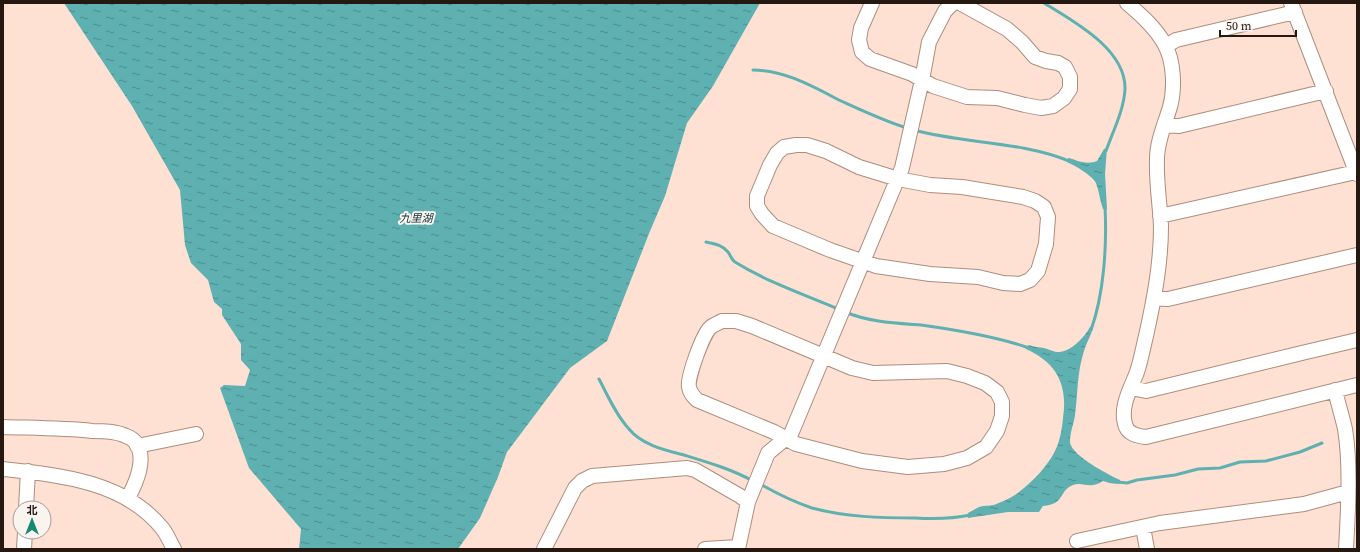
<svg xmlns="http://www.w3.org/2000/svg" width="1360" height="552" font-family="'Source Serif 4','Noto Sans SC',serif">
	<style>
		.water { fill: url(#water-ripples) }
		.lines { fill: none; stroke-linecap: round; stroke-linejoin: round }
		.stream { stroke: #5eb0b1; stroke-width: 3 }
		.minor-casing { stroke: #ad8d7d; stroke-width: 16 }
		.minor { stroke: #fff; stroke-width: 14 }
		.labels { text-anchor: middle; stroke-width: 4; stroke-linejoin: round; paint-order: stroke }
		.water-label { font-size: 11px; font-style: italic; fill: #0a3435; stroke: #fbf3f0 }
	</style>
	<defs>
		<pattern id="water-ripples" width="26" height="14" patternUnits="userSpaceOnUse"><rect width="26" height="14" fill="#5eb0b1"/><path d="M2 4q2-2 4 0t4 0M15 11q2-2 4 0t4 0" fill="none" stroke="#4d8e8f"/></pattern>
	</defs>
	<rect width="100%" height="100%" fill="#fee1d3"/>
	<path class="water" d="M 64,3 L 760,3 L 713,86 L 687,123 L 665,196 L 650,231 L 607,341 L 570,368 L 507,452 L 498,477 L 480,518 L 458,549 L 299,549 L 301,529 L 249,468 L 220,388 L 224,385 L 245,386 L 250,370 L 241,360 L 241,344 L 222,315 L 222,309 L 214,302 L 208,280 L 191,263 L 185,245 L 180,190 L 132,106 Z
		M 1107,148 L 1105,174 L 1107,209 L 1106,210 L 1103,209 C 1100,201 1099,191 1096,183 C 1093,176 1074,165 1067,162 L 1066,160 L 1069,158 C 1078,161 1087,165 1097,161 L 1104,149 Z
		M 1092,326 L 1093,328 C 1091,336 1086,343 1084,351 C 1077,372 1078,393 1075,415 C 1074,424 1070,431 1070,442 C 1070,444 1072,448 1074,450 C 1083,461 1107,474 1120,480 L 1121,483 C 1116,485 1109,483 1103,481 C 1090,490 1083,481 1073,485 C 1058,491 1066,504 1043,506 L 1039,512 L 1008,512 L 968,518 L 967,516 L 968,513 C 972,511 975,509 979,507 C 984,505 989,506 994,505 C 1002,502 1012,498 1019,492 C 1033,481 1047,467 1055,451 C 1060,441 1062,429 1063,418 C 1068,385 1057,363 1026,349 L 1025,347 L 1029,345 C 1034,347 1039,347 1044,348 C 1048,349 1052,351 1056,352 C 1070,353 1084,338 1090,327 Z"/>
	<g class="lines">
		<path class="stream" d="M 1044,3 C 1073,21 1126,49 1125,89 C 1124,110 1113,131 1106,151
			M 753,70 C 784,70 812,86 839,100 C 861,110 884,121 907,128
			M 914,130 C 965,144 1020,141 1069,161
			M 706,242 C 715,244 722,245 728,252 C 731,256 731,259 735,262 C 767,282 803,294 838,309
			M 845,312 C 869,322 895,323 921,325 C 957,330 995,336 1029,348
			M 1091,330 C 1104,294 1107,245 1105,207
			M 599,379 C 608,396 616,415 629,429 C 642,445 665,450 684,455 C 707,462 731,469 753,481
			M 1117,482 L 1127,483 L 1137,480 L 1175,475 L 1198,469 L 1220,468 L 1240,462 L 1266,461 L 1300,452 L 1322,443
			M 760,484 C 776,493 794,502 812,508 C 846,517 881,518 915,518 C 933,519 952,519 970,515"/>
		<defs>
			<path id="minor" d="M 872,3 L 861,28 L 859,40 L 862,52 L 870,59 L 912,74 L 933,86 L 967,97 L 997,98 L 1025,105 L 1041,108 L 1053,106 L 1064,98 L 1070,89 L 1070,77 L 1065,67 L 1058,63 L 1046,61 L 1035,57 L 1022,42 L 1007,29 L 960,3
				M 1127,3 C 1141,15 1156,28 1165,45 C 1174,61 1175,89 1170,107 C 1165,124 1157,141 1157,159 C 1156,182 1160,204 1161,226 C 1161,264 1154,300 1146,336 C 1143,348 1141,360 1137,372 C 1131,388 1120,406 1125,424 C 1127,434 1137,436 1146,437 L 1357,385
				M 1291,3 L 1357,174
				M 1166,46 L 1176,40 L 1295,12
				M 1164,125 L 1179,126 L 1326,91
				M 796,145 L 807,145 L 826,151 L 859,167 L 898,179 L 930,185 L 962,187 L 1023,197 L 1035,201 L 1044,207 L 1048,217 L 1046,244 L 1038,271 L 1030,280 L 1020,284 L 1003,283 L 978,277 L 930,274 L 876,266 L 830,250 L 773,226 L 762,214 L 757,206 L 757,196 L 770,165 L 777,153 L 784,147 Z
				M 1160,216 L 1356,172
				M 1154,298 L 1168,299 L 1357,255
				M 722,321 L 736,321 L 752,326 L 852,368 L 873,373 L 947,371 L 967,376 L 985,383 L 997,392 L 1002,402 L 1002,416 L 997,431 L 986,447 L 967,458 L 944,464 L 908,467 L 862,461 L 796,444 L 774,432 L 697,400 C 693,396 690,393 689,387 C 687,378 703,333 711,327 C 714,324 719,323 722,321 Z
				M 1131,388 L 1146,391 L 1306,352 L 1357,340
				M 1335,390 C 1338,403 1342,416 1345,429 C 1351,466 1348,512 1346,549
				M 3,427 C 33,428 63,428 92,431 C 103,431 116,431 126,436 C 129,437 134,440 136,443 C 147,459 136,483 128,498
				M 137,446 L 196,434
				M 3,469 C 59,475 124,481 162,528 C 167,534 170,542 174,549
				M 26,508 L 28,471
				M 1143,527 L 1147,549
				M 1077,541 L 1160,523 L 1304,504 L 1348,492
				M 24,549 L 25,532
				M 544,549 L 575,488 L 582,481 L 592,476 L 687,468 L 695,470 L 740,496 L 748,502
				M 705,549 L 738,547
				M 738,549 L 748,502 L 768,453 L 791,434 L 902,168 L 922,80 L 929,42 L 945,11 L 953,3"/>
		</defs>
		<use href="#minor" class="minor-casing"/>
		<use href="#minor" class="minor"/>
	</g>
	<g class="labels">
		<g class="water-label">
			<text x="416" y="222">九里湖</text>
		</g>
	</g>
	<rect width="1360" height="552" fill="none" stroke="#241811" stroke-width="8"/>
	<g transform="translate(32 520)"><circle r="19" fill="#fbf3f0" stroke="#a59b97"/>
	<path d="M0-3L7 15L0 10L-7 15Z" fill="#148b6d"/>
	<text y="-6" font-size="11" font-weight="bold" text-anchor="middle" fill="#241811">北</text>
	</g>
	<path d="M1220 30v6h76v-6" fill="none" stroke="#241811" stroke-width="2"/>
	<text x="1226" y="30" font-size="12" fill="#241811" stroke="#fbf3f0" stroke-width="3" paint-order="stroke">50 m</text>
</svg>
